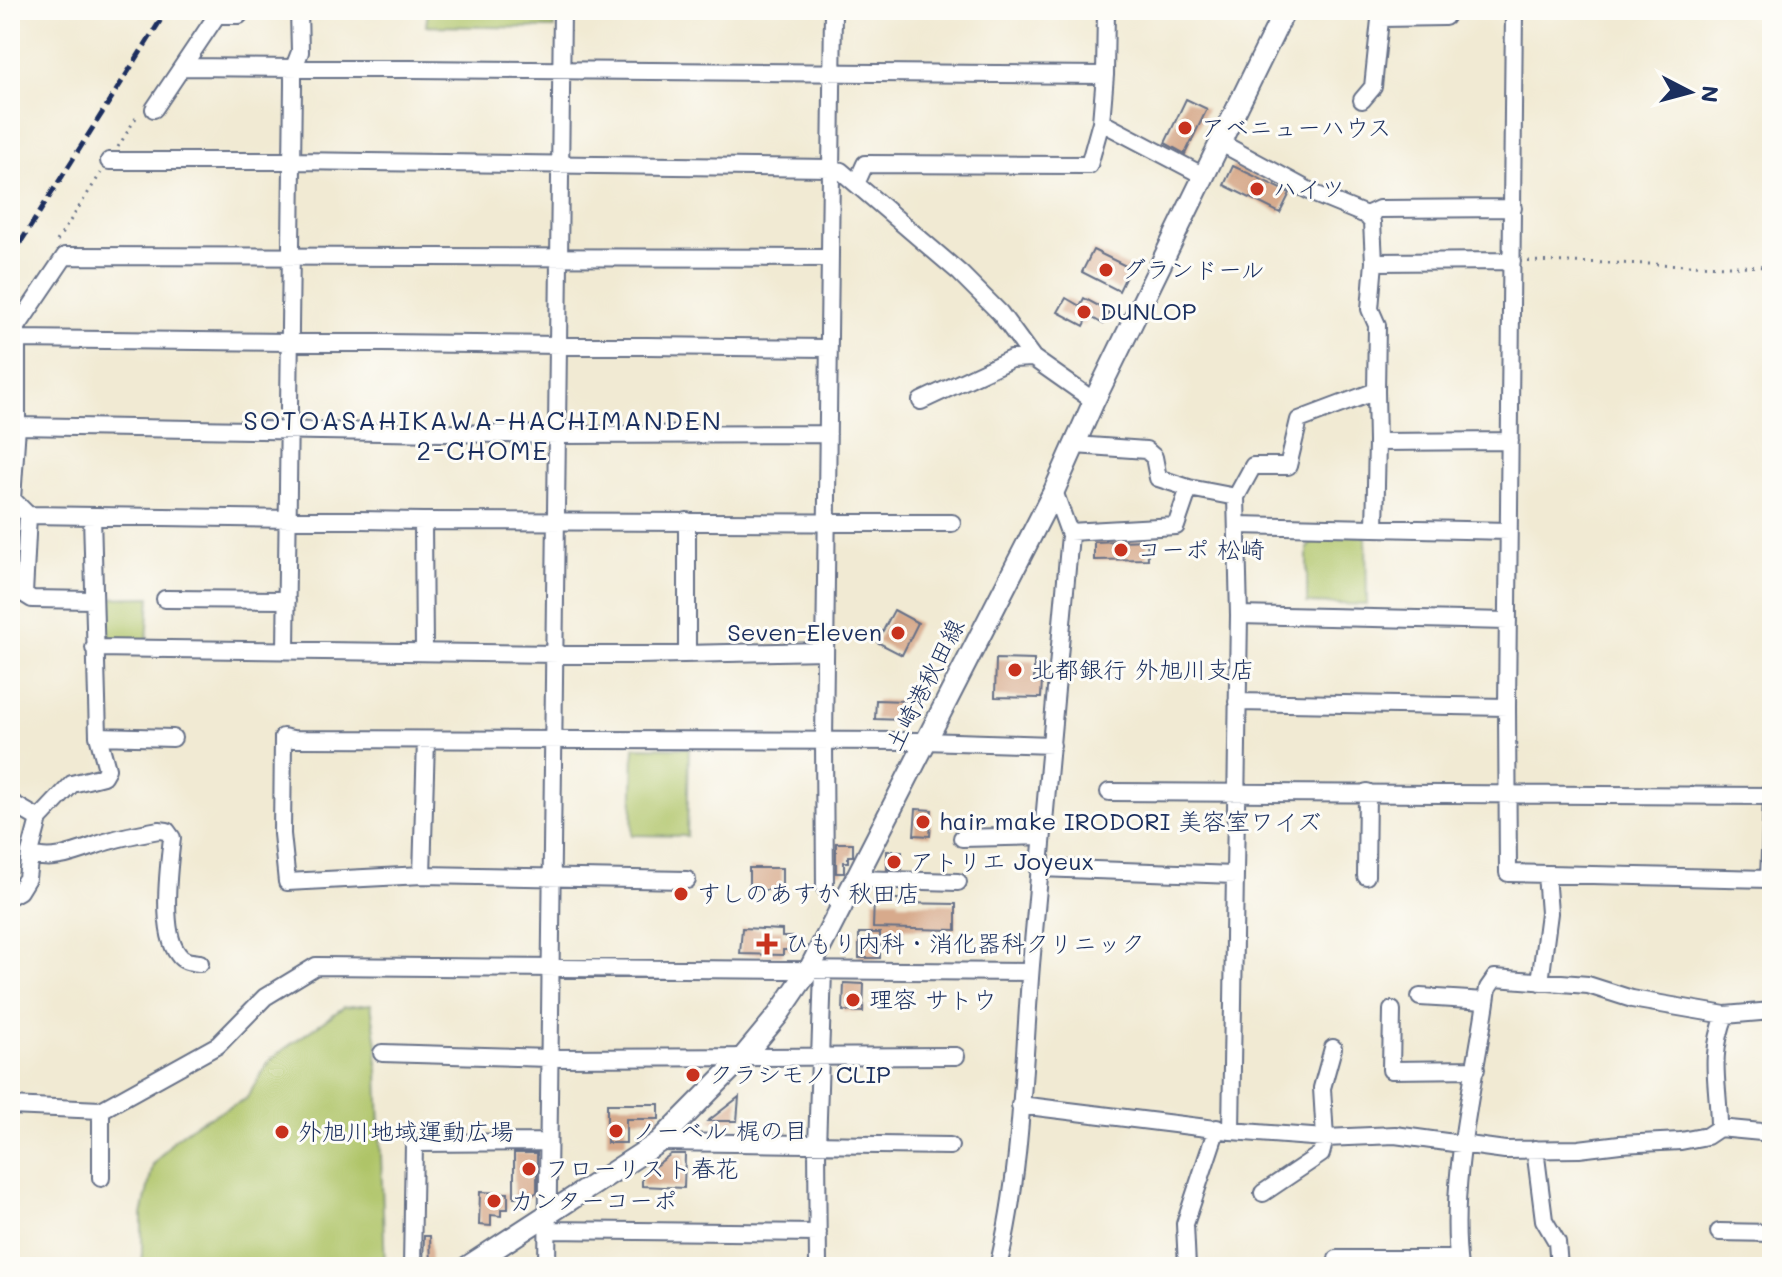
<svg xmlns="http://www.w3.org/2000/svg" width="1782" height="1277" font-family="Mali,'Klee One',sans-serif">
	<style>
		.green { fill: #afc468; stroke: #657a63; stroke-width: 2 }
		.building { fill: #d7aa8c }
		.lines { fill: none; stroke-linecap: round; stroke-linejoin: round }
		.minor-casing { stroke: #667087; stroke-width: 20 }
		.major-casing { stroke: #667087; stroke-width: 24 }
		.path { stroke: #667087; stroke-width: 3; stroke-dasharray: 2 6; stroke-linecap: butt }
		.minor { stroke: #fff; stroke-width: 16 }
		.major { stroke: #fff; stroke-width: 20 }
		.rail { stroke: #1b2f5e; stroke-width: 5; stroke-dasharray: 12 6; stroke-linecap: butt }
		.poi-dot { fill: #c8321e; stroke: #fdfcf7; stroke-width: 3 }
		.labels { text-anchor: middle; stroke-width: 6; stroke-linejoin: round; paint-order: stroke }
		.poi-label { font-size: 24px; fill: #1b2f5e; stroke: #fdfcf7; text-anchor: start }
		.street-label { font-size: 24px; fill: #1b2f5e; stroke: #fdfcf7 }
		.neighbourhood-label { font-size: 26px; letter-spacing: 2px; fill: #1b2f5e; stroke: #fdfcf7 }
	</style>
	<rect width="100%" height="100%" fill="#fdfcf7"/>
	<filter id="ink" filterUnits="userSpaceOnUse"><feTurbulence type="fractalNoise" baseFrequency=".0125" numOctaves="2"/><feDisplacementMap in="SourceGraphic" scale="16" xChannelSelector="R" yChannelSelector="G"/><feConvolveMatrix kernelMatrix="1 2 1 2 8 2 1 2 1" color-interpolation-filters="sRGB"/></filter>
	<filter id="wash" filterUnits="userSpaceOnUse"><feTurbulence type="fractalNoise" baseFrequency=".006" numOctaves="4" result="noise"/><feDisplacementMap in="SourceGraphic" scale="32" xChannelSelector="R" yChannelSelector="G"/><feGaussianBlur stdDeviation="1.8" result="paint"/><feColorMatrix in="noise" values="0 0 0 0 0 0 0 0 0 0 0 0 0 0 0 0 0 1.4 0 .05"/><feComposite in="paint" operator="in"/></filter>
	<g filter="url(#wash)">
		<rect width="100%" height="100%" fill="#f1ead3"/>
		<path class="green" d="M 428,10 L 553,10 L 554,28 L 426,26 Z
			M 1321,533 L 1366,536 L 1367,605 L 1307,603 L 1307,548 Z
			M 150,597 L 147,642 L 101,642 L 100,598 Z
			M 634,747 L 689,748 L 687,836 L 632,835 Z
			M 371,1004 L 377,1045 L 385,1267 L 142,1267 L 142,1215 L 153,1165 L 174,1140 L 195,1124 L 246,1099 L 268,1063 L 280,1052 L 344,1007 Z"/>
		<g id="blocks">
			<path class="building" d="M 1186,99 L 1207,109 L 1185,154 L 1165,143 Z
				M 1233,166 L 1290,193 L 1280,213 L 1224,185 Z
				M 1093,250 L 1130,268 L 1119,291 L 1082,272 Z
				M 1066,298 L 1080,306 L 1084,298 L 1110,312 L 1103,324 L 1089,316 L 1084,326 L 1058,312 Z
				M 1147,540 L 1148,559 L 1094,560 L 1094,542 Z
				M 894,610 L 918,623 L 902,655 L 877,642 Z
				M 996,659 L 1034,660 L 1034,680 L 1042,680 L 1041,698 L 995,697 Z
				M 876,700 L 905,701 L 904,720 L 875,719 Z
				M 916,809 L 932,810 L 930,836 L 914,835 Z
				M 836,843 L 853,843 L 853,856 L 848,856 L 848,862 L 844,862 L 844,873 L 836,873 Z
				M 887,851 L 902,851 L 902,869 L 887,869 Z
				M 749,868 L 782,868 L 782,890 L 749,890 Z
				M 874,899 L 899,899 L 899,903 L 956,904 L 956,930 L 873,928 Z
				M 742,928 L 782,930 L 782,937 L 793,937 L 792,950 L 783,950 L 783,955 L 740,954 Z
				M 859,933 L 880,933 L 880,958 L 859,958 Z
				M 844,983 L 864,984 L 863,1012 L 843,1011 Z
				M 739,1097 L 737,1121 L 708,1121 Z
				M 607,1104 L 659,1104 L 659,1119 L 626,1119 L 626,1143 L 607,1143 Z
				M 514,1153 L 537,1153 L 537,1192 L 530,1197 L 514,1197 Z
				M 671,1154 L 685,1154 L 684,1188 L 642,1186 L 642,1176 Z
				M 480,1192 L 508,1193 L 508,1209 L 501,1209 L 501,1216 L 491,1215 L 491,1226 L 479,1225 Z
				M 424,1236 L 430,1236 L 431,1265 L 423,1265 Z"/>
		</g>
	</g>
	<g filter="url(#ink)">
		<use href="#blocks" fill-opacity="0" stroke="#667087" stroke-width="2"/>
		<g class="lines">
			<defs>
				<path id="minor" d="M 833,10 L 824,741 L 825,888 L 843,908
					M 1264,10 L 1280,20
					M 1514,10 L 1507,707 L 1508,873 L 1769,879 L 1772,796
					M 1381,18 L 1445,17
					M 184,67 L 1105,75 L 1106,10
					M 1362,100 L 1373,87 L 1381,10
					M 154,109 L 217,15 L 239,15 L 242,10
					M 1101,122 L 1204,176
					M 1221,143 L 1317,195 L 1366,215 L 1372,222 L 1374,262 L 1370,309 L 1377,325 L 1376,391 L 1299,420 L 1288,466 L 1253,466 L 1236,497 L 1239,615 L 1231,1131
					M 109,161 L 292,161 L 831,168 L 841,171 L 960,273 L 1000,313 L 1033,358 L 1094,401
					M 856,184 L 865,164 L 1089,165 L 1101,122 L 1105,75
					M 1366,215 L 1379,209 L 1513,208
					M 830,258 L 65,256 L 17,327 L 17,426 L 12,499 L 28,515 L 423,521 L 952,523
					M 1374,262 L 1512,261
					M 16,339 L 829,348
					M 1376,391 L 1377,442 L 1510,441
					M 921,401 L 1011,359 L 1033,358
					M 17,426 L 557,435 L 828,434
					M 1075,445 L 1146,450 L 1154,457 L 1158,478 L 1189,488 L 1236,497
					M 28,515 L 24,594 L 32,599 L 93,600
					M 92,516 L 98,736 L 173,738
					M 423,521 L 424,651
					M 1238,525 L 1509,531
					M 1375,528 L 1377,442
					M 1069,532 L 1176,526 L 1189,488
					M 165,599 L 287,600
					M 1239,615 L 1508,621
					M 94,648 L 639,655 L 825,651
					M 286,649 L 293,85 L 293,70 L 300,52 L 299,10
					M 687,654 L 687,521
					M 1237,702 L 1507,707
					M 1109,792 L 1772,796
					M 10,802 L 39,819
					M 962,838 L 1042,836
					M 30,853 C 51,866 88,847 109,841 C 125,836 142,833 159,830 L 167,831 L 172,838 C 169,865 160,932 178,954 C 183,962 191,962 200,963
					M 1039,868 L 1235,875
					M 422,875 L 426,740
					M 1366,876 L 1367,792
					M 857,879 L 958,882
					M 687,880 L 422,875 L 287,882 L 282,834 L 283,737 L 293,739 L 924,741 L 1052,745
					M 10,896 L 19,891 L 27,878 L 30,853 L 39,819 L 72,784 L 103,776 L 107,769 L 98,736
					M 1540,982 L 1549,913 L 1546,874
					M 1420,997 L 1486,1001
					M 1392,1010 L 1391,1070 L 1476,1069
					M 382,1053 L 549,1058 L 956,1056
					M 1020,1105 L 1231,1131 L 1325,1138 L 1395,1135 L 1505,1150 L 1579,1149 L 1620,1144 L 1681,1141 L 1707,1136 L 1719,1128 L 1772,1133
					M 10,1106 L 101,1110 L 218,1045 L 265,997 L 316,966 L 1030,972
					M 101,1110 L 101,1178
					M 1719,1128 C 1719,1083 1708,1061 1725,1015
					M 659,1142 L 950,1146
					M 1535,1149 L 1544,1220 L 1557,1242 L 1559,1267
					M 1263,1193 L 1321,1154 L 1325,1138 L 1322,1088 L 1333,1048
					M 547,1230 L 818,1233
					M 1719,1232 L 1772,1233
					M 1337,1259 L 1458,1259
					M 412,1267 L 414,1143 L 548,1142
					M 547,1267 L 562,10
					M 818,1267 L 817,1146 L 823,971
					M 998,1267 C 1022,1169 1023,1065 1031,965 C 1043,822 1058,679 1070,535 L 1054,491
					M 1187,1267 L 1185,1224 L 1217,1128
					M 1459,1267 C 1448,1177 1476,1078 1488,988 L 1495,978 L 1588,985 L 1632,999 L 1725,1015 L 1772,1011"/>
				<path id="major" d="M 467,1267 L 659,1142 L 744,1056 L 778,1015 L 810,968 L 1054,491 L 1094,401 L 1285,10"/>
			</defs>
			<use href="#minor" class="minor-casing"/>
			<use href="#major" class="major-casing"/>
			<path class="path" d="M 118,147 L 139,113
				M 57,241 L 101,173
				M 1528,261 L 1772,267"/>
			<use href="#minor" class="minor"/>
			<use href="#major" class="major"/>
			<path class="rail" d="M 10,259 L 167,10"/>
		</g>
	</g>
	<g class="poi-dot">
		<circle cx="1185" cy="128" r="8"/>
		<circle cx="1257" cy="189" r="8"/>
		<circle cx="1106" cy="270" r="8"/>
		<circle cx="1084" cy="312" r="8"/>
		<circle cx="1121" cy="550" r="8"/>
		<circle cx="898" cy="633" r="8"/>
		<circle cx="1015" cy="670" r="8"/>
		<circle cx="923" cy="822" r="8"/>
		<circle cx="894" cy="862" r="8"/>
		<circle cx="681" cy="894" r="8"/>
		<path d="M763 932h8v8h8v8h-8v8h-8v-8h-8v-8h8z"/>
		<circle cx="853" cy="1000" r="8"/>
		<circle cx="693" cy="1075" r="8"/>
		<circle cx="616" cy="1131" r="8"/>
		<circle cx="282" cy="1132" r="8"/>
		<circle cx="529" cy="1169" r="8"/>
		<circle cx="494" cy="1201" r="8"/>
	</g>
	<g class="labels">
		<g class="poi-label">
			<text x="1201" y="136">アベニューハウス</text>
			<text x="1273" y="197">ハイツ</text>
			<text x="1122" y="278">グランドール</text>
			<text x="1100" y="320">DUNLOP</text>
			<text x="1137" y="558">コーポ 松崎</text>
			<text x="882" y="641" text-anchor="end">Seven-Eleven</text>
			<text x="1031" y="678">北都銀行 外旭川支店</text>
			<text x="939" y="830">hair make IRODORI 美容室ワイズ</text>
			<text x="910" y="870">アトリエ Joyeux</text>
			<text x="697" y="902">すしのあすか 秋田店</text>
			<text x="785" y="952">ひもり内科・消化器科クリニック</text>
			<text x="869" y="1008">理容 サトウ</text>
			<text x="709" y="1083">クラシモノ CLIP</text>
			<text x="632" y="1139">ノーベル 梶の目</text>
			<text x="298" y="1140">外旭川地域運動広場</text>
			<text x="545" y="1177">フローリスト春花</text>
			<text x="510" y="1209">カンターコーポ</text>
		</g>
		<g class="street-label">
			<text transform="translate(925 685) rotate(-63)" y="8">土崎港秋田線</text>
		</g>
		<g class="neighbourhood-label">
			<text x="483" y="430">SOTOASAHIKAWA-HACHIMANDEN<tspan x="483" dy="30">2-CHOME</tspan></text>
		</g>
	</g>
	<rect width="1782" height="1277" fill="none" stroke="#fdfcf7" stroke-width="40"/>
	<g transform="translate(1690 92) rotate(96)" stroke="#fdfcf7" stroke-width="6" paint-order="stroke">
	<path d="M0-6L14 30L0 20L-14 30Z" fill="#1b2f5e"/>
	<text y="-12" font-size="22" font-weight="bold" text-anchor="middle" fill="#1b2f5e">N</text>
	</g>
</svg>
